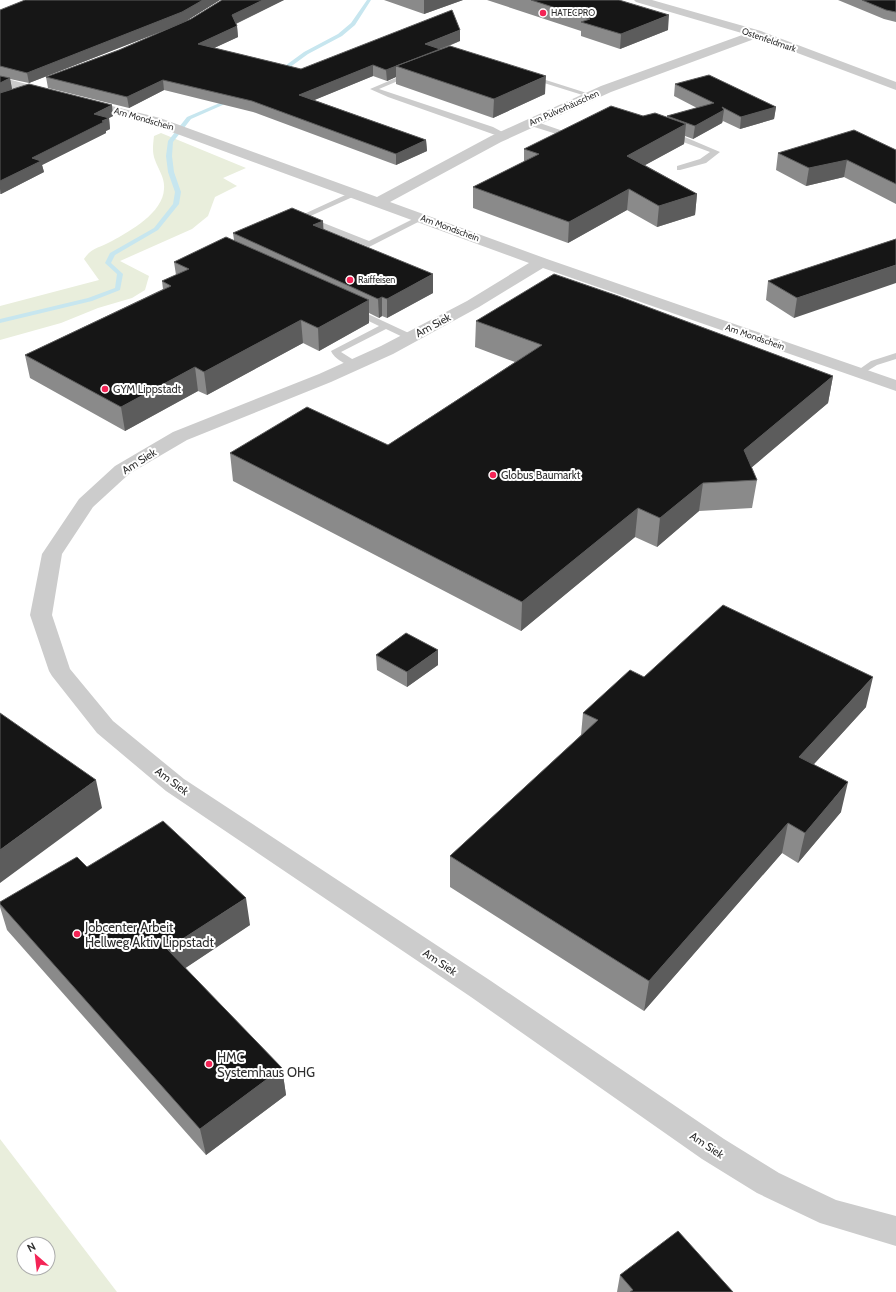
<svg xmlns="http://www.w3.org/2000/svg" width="896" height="1292" font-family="Cabin,sans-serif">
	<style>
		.green { fill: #e9eedc; fill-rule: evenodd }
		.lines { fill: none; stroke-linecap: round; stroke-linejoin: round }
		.stream { fill: #c7e6ef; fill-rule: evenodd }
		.lane { fill: #ccc; fill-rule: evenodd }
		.street { fill: #ccc; fill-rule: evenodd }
		.wall { fill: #8a8a8a }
		.shaded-wall { fill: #5c5c5c }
		.building { fill: #161616; stroke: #5c5c5c }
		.poi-dot { fill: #f42456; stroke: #fff; stroke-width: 1.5 }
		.labels { text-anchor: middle; stroke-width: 4; stroke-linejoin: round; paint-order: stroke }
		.far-poi-label { font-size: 9px; fill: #2f2f2f; stroke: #fff; text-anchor: start }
		.far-street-label { font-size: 9px; fill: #2f2f2f; stroke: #fff }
		.street-label { font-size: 11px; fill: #2f2f2f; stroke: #fff }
		.poi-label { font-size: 11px; fill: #2f2f2f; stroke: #fff; text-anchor: start }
		.near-poi-label { font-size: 13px; fill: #2f2f2f; stroke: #fff; text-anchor: start }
	</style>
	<rect width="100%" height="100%" fill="#fff"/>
	<path class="green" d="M 161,133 L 246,168 L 223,178 L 237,186 L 215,197 L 208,216 L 192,229 L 120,261 L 149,276 L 145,290 L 132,298 L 98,308 L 61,323 L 0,340 L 0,306 L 99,280 L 84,259 C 92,247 100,248 112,241 C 130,231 163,213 164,189 C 165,178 159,171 155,160 C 152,152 153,145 154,136 Z
		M 0,1139 L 117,1292 L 0,1292 ZM 24,1244 L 48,1244 L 48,1268 L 24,1268 Z"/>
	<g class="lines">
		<path class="stream" d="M 367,0 L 371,0 L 355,25 L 342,36 L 308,54 L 282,73 L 278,73 L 278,71 L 304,52 L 338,34 L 351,23 Z
			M 229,99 L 234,100 L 191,119 L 173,142 L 172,156 L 174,172 L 181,192 L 179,204 L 158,230 L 115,255 L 111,263 L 123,274 L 120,290 L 92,301 L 0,323 L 0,319 L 88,298 L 115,288 L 117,274 L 105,263 L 110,253 L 154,228 L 173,204 L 175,192 L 168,172 L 166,156 L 168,141 L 187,117 Z"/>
		<path class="lane" d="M 410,72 L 412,73 L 412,75 L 379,89 L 493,127 L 508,135 L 507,137 L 501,137 L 388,97 L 370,89 Z
			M 530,75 L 593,95 L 595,96 L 589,97 L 528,78 L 527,77 Z
			M 528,121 L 534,121 L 566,132 L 573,130 L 577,132 L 566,137 L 528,125 Z
			M 667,132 L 673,132 L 720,152 L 706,163 L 680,170 L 677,170 L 677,166 L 700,159 L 710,152 L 667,136 Z
			M 354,191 L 358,193 L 357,195 L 306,218 L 311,218 L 369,241 L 419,216 L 422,216 L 426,218 L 369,247 L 305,222 L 305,218 L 295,222 L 291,220 Z
			M 355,308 L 413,335 L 415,337 L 413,339 L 407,339 L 386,329 L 341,352 L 360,364 L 358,366 C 350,368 334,359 331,351 L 379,326 L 352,313 L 351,311 Z
			M 896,353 L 896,359 L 877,365 L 859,376 L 854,373 L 871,361 Z"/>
		<path class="street" d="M 634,0 L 652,0 L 761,31 L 896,82 L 896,90 L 757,38 L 611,92 L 501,142 L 390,202 L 547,259 L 896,380 L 896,391 L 543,268 L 479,307 L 393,354 L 331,382 L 187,440 L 129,474 L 93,507 L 62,554 L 52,615 L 70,669 L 113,721 L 184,779 L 491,981 L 724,1139 L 779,1173 L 836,1200 L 896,1216 L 896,1246 L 820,1223 L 757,1193 L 702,1159 L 471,997 L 166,791 L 97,733 L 52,676 L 49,671 L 30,615 L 42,554 L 79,499 L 115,466 L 173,432 L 319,374 L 381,346 L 467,301 L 529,263 L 150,124 L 79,106 L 77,103 L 79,100 L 84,99 L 160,118 L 377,197 L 491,136 L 601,86 L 745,34 L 636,2 Z
			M 0,77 L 53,91 L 54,94 L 53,97 L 48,98 L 0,85 Z"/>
	</g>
	<path class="wall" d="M 220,0 L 184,22 L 191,19 L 222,0 L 284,0 L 236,24 L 237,26 L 238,37 L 214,48 L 301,69 L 460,41 L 440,50 L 545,94 L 493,118 L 396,84 L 396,77 L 387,81 L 373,76 L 314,100 L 426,140 L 427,151 L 396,165 L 253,112 L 164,90 L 129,108 L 48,88 L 46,77 L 119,50 L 178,25 L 29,83 L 10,79 L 12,89 L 113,116 L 109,118 L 110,129 L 106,131 L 106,133 L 42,165 L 44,172 L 1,194 L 0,194 L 0,10 Z
		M 384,0 L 463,0 L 424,14 Z
		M 487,0 L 619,0 L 668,30 L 620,49 L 581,36 L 581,31 Z
		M 838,0 L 896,0 L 896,22 L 884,19 Z
		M 675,84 L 776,107 L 774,119 L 740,129 L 723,121 L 722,123 L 693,139 L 685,136 L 684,144 L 645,165 L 697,194 L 695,215 L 657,227 L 627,210 L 568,243 L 473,208 L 473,187 L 524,162 L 524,149 L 643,116 L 667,117 L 667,116 L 697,108 L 674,96 Z
		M 896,150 L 896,204 L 844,177 L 806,186 L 776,170 L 778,153 Z
		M 323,221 L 323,229 L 433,293 L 387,318 L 382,316 L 379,318 L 369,313 L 369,323 L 319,351 L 303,343 L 207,395 L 198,391 L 125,431 L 30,378 L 25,355 L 163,289 L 162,281 L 176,275 L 174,262 L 234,240 L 233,233 Z
		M 896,239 L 794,318 L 766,300 L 768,281 Z
		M 476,321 L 833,376 L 828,403 L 751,468 L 757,480 L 752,508 L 699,511 L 657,547 L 635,537 L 521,631 L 233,481 L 230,453 L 388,445 L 515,362 L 475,347 Z
		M 376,655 L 438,665 L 407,687 L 377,670 Z
		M 644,677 L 866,707 L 814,764 L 841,812 L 798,863 L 782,853 L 644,1011 L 450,887 L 450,856 L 581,735 L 583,713 Z
		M 87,867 L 250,925 L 185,968 L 282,1068 L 286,1095 L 206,1155 L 7,930 L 0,907 L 0,902 Z
		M 620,1275 L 733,1292 L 617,1292 Z"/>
	<path class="shaded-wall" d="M 203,0 L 220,0 L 183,23 L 29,83 L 27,73 Z
		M 263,0 L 284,0 L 233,25 L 232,15 Z
		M 424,0 L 463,0 L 424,14 Z
		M 669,15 L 668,30 L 620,49 L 621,34 Z
		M 237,26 L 238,37 L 199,55 L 198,44 Z
		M 460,30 L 460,41 L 396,66 L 396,77 L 387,81 L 386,70 L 425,44 Z
		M 373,65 L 373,76 L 300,106 L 299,95 Z
		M 546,76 L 545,94 L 493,118 L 494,99 Z
		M 10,78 L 12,89 L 0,95 L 0,83 Z
		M 163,80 L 164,90 L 129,108 L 127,97 Z
		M 112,105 L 113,116 L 109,118 L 110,129 L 106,131 L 106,133 L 42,165 L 44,172 L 1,194 L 0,189 L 0,181 L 32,158 L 94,114 Z
		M 776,107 L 774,119 L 740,129 L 741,117 Z
		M 724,110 L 722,123 L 693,139 L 695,126 Z
		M 686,124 L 684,144 L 625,176 L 627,156 Z
		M 426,140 L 427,151 L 396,165 L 396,154 Z
		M 847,160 L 844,177 L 806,186 L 809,168 Z
		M 629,189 L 627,210 L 568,243 L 569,222 Z
		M 697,194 L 695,215 L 657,227 L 659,206 Z
		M 323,221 L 324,239 L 313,225 Z
		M 896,265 L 896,283 L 794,318 L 797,298 Z
		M 433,274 L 433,293 L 387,318 L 387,299 Z
		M 382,297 L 382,316 L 379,318 L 378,299 Z
		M 369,300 L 369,323 L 319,351 L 318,328 Z
		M 301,320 L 303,343 L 207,395 L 204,372 Z
		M 195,367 L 198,391 L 125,431 L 121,407 Z
		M 833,376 L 828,403 L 739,478 L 744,450 Z
		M 703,483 L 699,511 L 657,547 L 660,518 Z
		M 638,508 L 635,537 L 521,631 L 522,602 Z
		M 438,650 L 438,665 L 407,687 L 407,672 Z
		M 873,677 L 866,707 L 793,787 L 799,757 Z
		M 96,780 L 102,808 L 0,883 L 0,850 Z
		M 848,782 L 841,812 L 798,863 L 805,833 Z
		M 788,823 L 782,853 L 644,1011 L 649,981 Z
		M 246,898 L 250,925 L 172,977 L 167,949 Z
		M 282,1068 L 286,1095 L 206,1155 L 200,1129 Z"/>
	<path class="building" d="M 25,0 L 203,0 L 182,12 L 27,73 L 0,66 L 0,10 Z
		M 222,0 L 263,0 L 232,15 L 237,26 L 198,44 L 301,69 L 452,10 L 460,30 L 425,44 L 440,49 L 386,70 L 373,65 L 299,95 L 426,140 L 396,154 L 252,101 L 163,80 L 127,97 L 46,77 L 119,50 L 191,19 Z
		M 531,0 L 619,0 L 669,15 L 621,34 L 581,22 L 590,19 Z
		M 862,0 L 896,0 L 896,12 L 886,10 Z
		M 450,46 L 546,76 L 494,99 L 396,66 Z
		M 709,75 L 776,107 L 741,117 L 722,107 L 724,110 L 695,126 L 667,116 L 714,103 L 675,84 Z
		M 0,76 L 10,78 L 0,83 Z
		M 29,84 L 112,105 L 94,114 L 109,118 L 102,121 L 104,122 L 32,158 L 41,161 L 0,181 L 0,93 Z
		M 611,106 L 643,116 L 655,113 L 686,124 L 627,156 L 697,194 L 659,206 L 629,189 L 569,222 L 473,187 L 539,154 L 524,149 Z
		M 854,130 L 896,150 L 896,184 L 847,160 L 809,168 L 778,153 Z
		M 292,208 L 323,221 L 313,225 L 433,274 L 387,299 L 382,297 L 378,299 L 233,233 Z
		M 226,237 L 369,300 L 318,328 L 301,320 L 204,372 L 195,367 L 121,407 L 25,355 L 171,286 L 162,281 L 189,269 L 174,262 Z
		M 896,239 L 896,265 L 797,298 L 768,281 Z
		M 554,274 L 618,296 L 833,376 L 744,450 L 757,480 L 703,483 L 660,518 L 638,508 L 522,602 L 230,453 L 307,407 L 388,445 L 542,345 L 476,321 Z
		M 723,605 L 873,677 L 799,757 L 848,782 L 805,833 L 788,823 L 649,981 L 450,856 L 598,720 L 583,713 L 630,670 L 644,677 Z
		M 406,633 L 438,650 L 407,672 L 376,655 Z
		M 0,713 L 96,780 L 0,850 Z
		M 163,821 L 246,898 L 167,949 L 282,1068 L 200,1129 L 0,904 L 0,902 L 77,857 L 87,867 Z
		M 678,1231 L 733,1292 L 630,1292 L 633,1290 L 620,1275 Z"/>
	<g class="poi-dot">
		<circle cx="543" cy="13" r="4"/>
		<circle cx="350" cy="280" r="4"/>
		<circle cx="105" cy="389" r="4"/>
		<circle cx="493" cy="475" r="4"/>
		<circle cx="77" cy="934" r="4"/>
		<circle cx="209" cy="1064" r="4"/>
	</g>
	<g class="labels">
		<g class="far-poi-label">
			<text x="551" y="16">HATECPRO</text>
			<text x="358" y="283">Raiffeisen</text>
		</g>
		<g class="far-street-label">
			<text transform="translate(769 40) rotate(19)" y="3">Ostenfeldmark</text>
			<text transform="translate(564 108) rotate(-24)" y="3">Am Pulverhäuschen</text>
			<text transform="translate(144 119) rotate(16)" y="3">Am Mondschein</text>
			<text transform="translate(450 228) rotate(20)" y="3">Am Mondschein</text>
			<text transform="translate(755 337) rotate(19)" y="3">Am Mondschein</text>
		</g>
		<g class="street-label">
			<text transform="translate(433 325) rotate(-28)" y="4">Am Siek</text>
			<text transform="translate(139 461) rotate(-32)" y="4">Am Siek</text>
			<text transform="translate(172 781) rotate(37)" y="4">Am Siek</text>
			<text transform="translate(440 962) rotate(34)" y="4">Am Siek</text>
			<text transform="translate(707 1145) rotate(34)" y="4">Am Siek</text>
		</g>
		<g class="poi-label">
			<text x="113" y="393">GYM Lippstadt</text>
			<text x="501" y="479">Globus Baumarkt</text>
		</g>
		<g class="near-poi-label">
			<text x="85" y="932">Jobcenter Arbeit<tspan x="85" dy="15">Hellweg Aktiv Lippstadt</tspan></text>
			<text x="217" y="1062">HMC<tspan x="217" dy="15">Systemhaus OHG</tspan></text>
		</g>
	</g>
	<g transform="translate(36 1256) rotate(332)"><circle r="19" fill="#ffffff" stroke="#acacac"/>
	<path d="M0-3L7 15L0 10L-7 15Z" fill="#f42456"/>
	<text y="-6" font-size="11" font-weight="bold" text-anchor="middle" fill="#2f2f2f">N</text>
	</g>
</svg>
